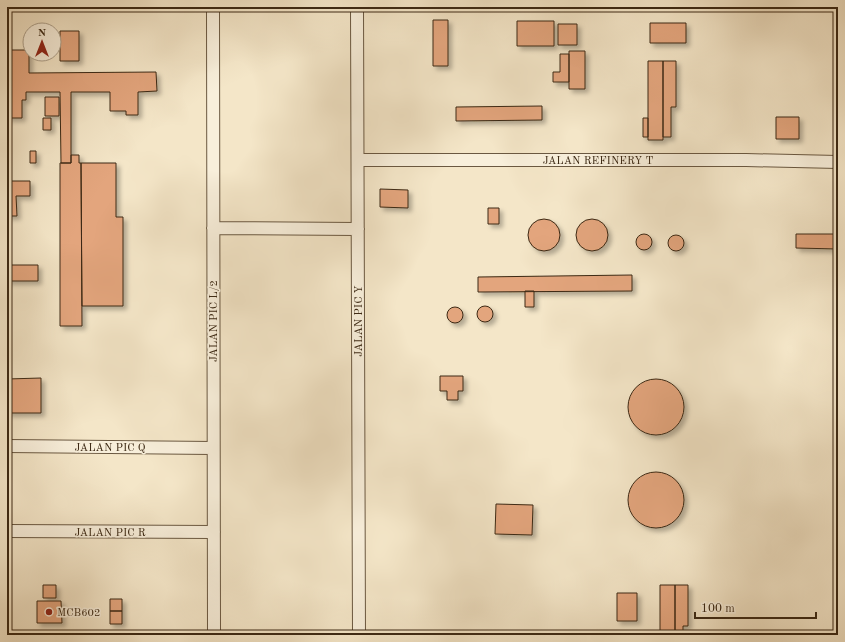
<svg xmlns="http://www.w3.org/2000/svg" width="845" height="642" font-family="'Old Standard TT',serif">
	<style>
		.building { fill: #e3a57d; stroke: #3c2914; filter: url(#shadow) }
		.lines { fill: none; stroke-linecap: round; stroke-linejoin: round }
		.minor-casing { stroke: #6a5841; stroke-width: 14 }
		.minor { stroke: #f8efdb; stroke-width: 12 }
		.poi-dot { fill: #8f2418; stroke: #f8efdb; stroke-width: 1.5 }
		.labels { text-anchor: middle; stroke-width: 3; stroke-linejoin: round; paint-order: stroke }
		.street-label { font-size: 11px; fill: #3c2914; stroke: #f8efdb }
		.poi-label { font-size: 11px; fill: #3c2914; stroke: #f8efdb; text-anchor: start }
	</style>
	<defs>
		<filter id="shadow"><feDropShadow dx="3.5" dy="3.5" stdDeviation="2" flood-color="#0004"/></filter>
	</defs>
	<rect width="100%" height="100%" fill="#f4e6c8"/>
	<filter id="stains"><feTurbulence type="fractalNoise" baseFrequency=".005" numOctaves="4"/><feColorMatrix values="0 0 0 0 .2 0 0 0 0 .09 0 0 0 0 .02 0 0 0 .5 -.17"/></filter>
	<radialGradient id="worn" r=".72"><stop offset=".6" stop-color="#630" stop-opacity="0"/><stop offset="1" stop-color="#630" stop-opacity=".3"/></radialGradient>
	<path class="building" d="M 433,20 L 448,20 L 448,66 L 433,66 Z
		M 517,21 L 554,21 L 554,46 L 517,46 Z
		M 650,23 L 686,23 L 686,43 L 650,43 Z
		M 558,24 L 577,24 L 577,45 L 558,45 Z
		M 60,31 L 79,31 L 79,61 L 60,61 Z
		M 7,50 L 29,50 L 29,73 L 156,72 L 157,91 L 138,92 L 138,115 L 126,115 L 126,111 L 110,111 L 110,92 L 71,92 L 71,163 L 61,163 L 60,92 L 26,92 L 26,100 L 22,100 L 22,118 L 7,118 Z
		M 569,51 L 585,51 L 585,89 L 569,89 Z
		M 560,54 L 569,54 L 569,82 L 553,82 L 553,72 L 560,72 Z
		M 648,61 L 663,61 L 663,140 L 648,140 Z
		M 663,61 L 676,61 L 676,107 L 671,107 L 671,137 L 663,137 Z
		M 45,97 L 59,97 L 59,116 L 45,116 Z
		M 542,106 L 542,120 L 456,121 L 456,107 Z
		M 776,117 L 799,117 L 799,139 L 776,139 Z
		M 43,118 L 51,118 L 51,130 L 43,130 Z
		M 643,118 L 648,118 L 648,137 L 643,137 Z
		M 30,151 L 36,151 L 36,163 L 30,163 Z
		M 71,155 L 79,155 L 79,163 L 81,163 L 82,326 L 60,326 L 60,163 L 71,163 Z
		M 81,163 L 116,163 L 116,217 L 123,217 L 123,306 L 82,306 Z
		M 7,181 L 30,181 L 30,196 L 16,196 L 17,216 L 7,216 Z
		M 380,189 L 408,190 L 408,208 L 380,207 Z
		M 488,208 L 499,208 L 499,224 L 488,224 Z
		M576 235a16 16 0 1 1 32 0a16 16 0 1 1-32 0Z
		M528 235a16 16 0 1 1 32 0a16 16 0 1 1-32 0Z
		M 796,234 L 838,234 L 838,249 L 796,248 Z
		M636 242a8 8 0 1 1 16 0a8 8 0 1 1-16 0Z
		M668 243a8 8 0 1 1 16 0a8 8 0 1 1-16 0Z
		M 7,265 L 38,265 L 38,281 L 7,281 Z
		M 632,275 L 632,291 L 478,292 L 478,277 Z
		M 525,291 L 534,291 L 534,307 L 525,307 Z
		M477 314a8 8 0 1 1 16 0a8 8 0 1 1-16 0Z
		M447 315a8 8 0 1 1 16 0a8 8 0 1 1-16 0Z
		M 440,376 L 463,376 L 463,391 L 458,391 L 458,400 L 447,400 L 447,391 L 440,391 Z
		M 41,378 L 41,413 L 7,413 L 7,379 Z
		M628 407a28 28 0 1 1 56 0a28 28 0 1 1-56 0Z
		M628 500a28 28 0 1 1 56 0a28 28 0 1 1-56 0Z
		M 496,504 L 533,505 L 532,535 L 495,534 Z
		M 43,585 L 56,585 L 56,598 L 43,598 Z
		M 660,585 L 675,585 L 675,635 L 660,635 Z
		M 675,585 L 688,585 L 688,626 L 683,626 L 683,635 L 675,635 Z
		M 617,593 L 637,593 L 637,621 L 617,621 Z
		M 110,599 L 122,599 L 122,611 L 110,611 Z
		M 37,601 L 61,601 L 62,623 L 37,623 Z
		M 110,611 L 122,611 L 122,624 L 110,624 Z"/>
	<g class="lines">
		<defs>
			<path id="minor" d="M 213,7 L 214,635
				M 357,7 L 359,635
				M 358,160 L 746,160 L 838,162
				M 213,228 L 358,229
				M 7,446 L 213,448
				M 7,531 L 214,532"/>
		</defs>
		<use href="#minor" class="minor-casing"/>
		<use href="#minor" class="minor"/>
	</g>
	<circle class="poi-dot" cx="49" cy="612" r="4"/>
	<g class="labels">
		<g class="street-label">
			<text x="598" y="164">JALAN REFINERY T</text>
			<text transform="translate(213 321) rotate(-90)" y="4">JALAN PIC L/2</text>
			<text transform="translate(358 321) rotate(-90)" y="4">JALAN PIC Y</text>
			<text x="110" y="451">JALAN PIC Q</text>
			<text x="110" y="536">JALAN PIC R</text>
		</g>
		<g class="poi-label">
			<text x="57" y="616">MCB602</text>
		</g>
	</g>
	<rect width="845" height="642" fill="none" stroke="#f4e6c8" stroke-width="24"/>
	<rect x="8" y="8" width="829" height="626" fill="none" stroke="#3c2914" stroke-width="2"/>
	<rect x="12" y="12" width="821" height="618" fill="none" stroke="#3c2914"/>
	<g transform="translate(42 42)"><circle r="19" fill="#f8efdb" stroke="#ada08b"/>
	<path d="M0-3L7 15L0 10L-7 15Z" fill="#8f2418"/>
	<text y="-6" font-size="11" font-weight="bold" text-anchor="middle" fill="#3c2914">N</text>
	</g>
	<path d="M695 612v6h121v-6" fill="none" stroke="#3c2914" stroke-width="2"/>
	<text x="701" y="612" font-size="12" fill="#3c2914" stroke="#f8efdb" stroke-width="3" paint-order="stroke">100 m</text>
	<rect width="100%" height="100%" filter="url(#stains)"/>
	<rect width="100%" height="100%" fill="url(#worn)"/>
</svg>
